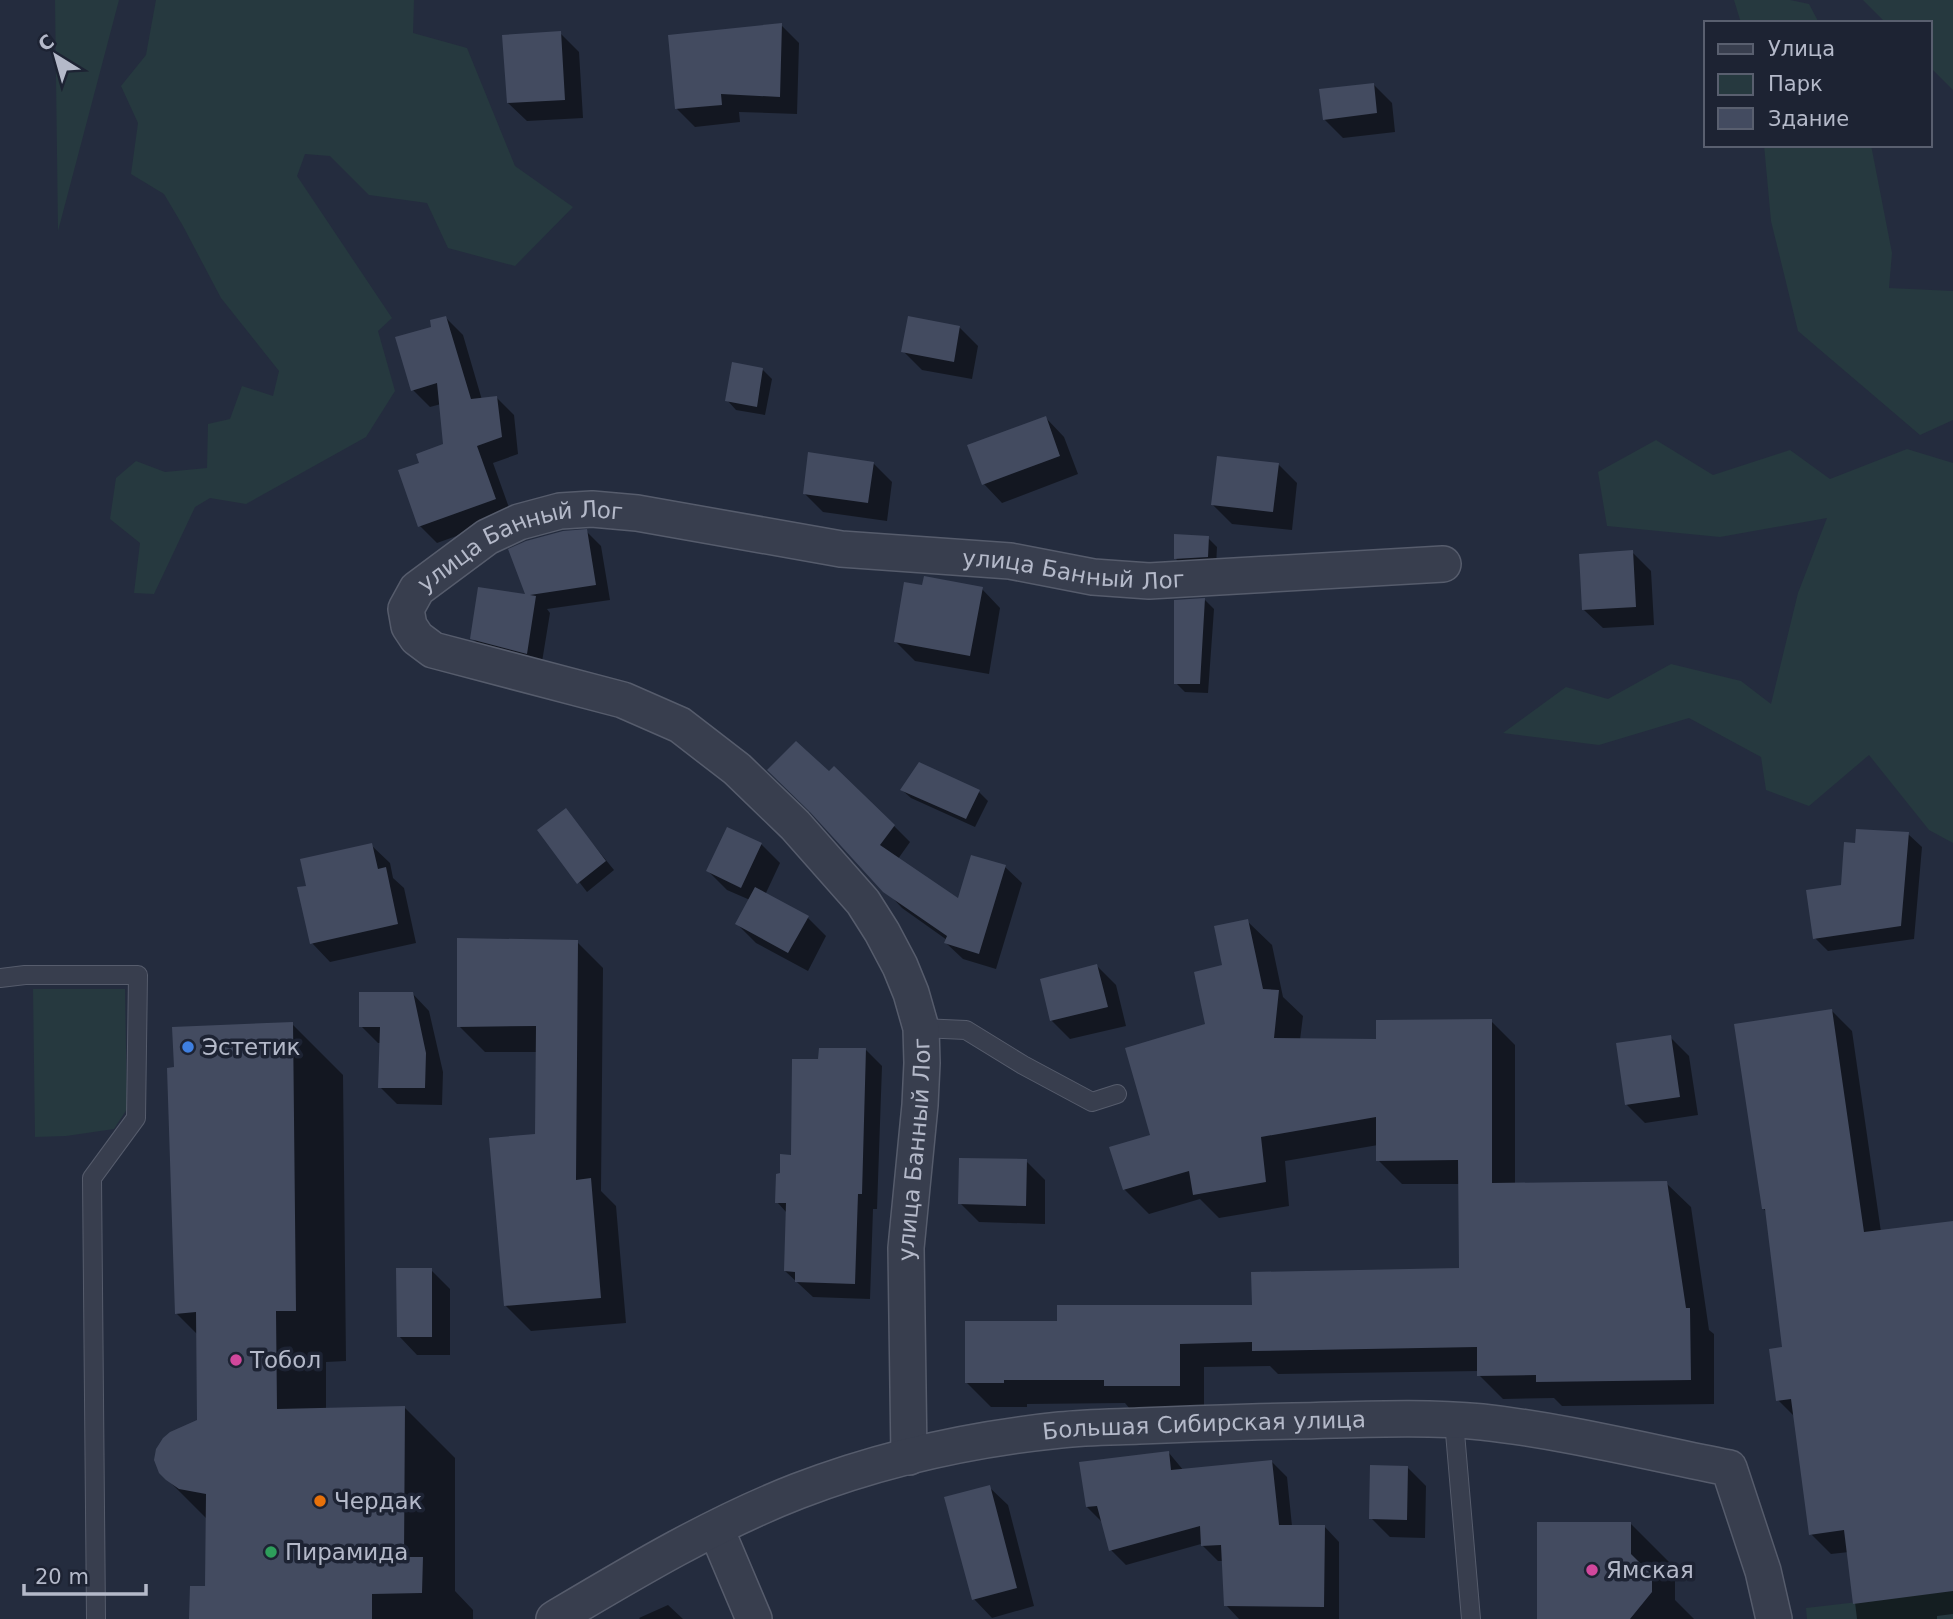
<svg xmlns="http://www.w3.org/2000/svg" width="1953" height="1619" font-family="'DejaVu Sans',sans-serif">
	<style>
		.green { fill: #26393f }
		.shadow { fill: #0007 }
		.building { fill: #434b60 }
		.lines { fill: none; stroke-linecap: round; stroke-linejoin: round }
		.lane-casing { stroke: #565c6c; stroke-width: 20 }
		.street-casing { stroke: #565c6c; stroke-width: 38 }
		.lane { stroke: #383e4e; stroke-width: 18 }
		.street { stroke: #383e4e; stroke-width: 35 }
		.shop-dot { fill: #3f7fe0; stroke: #1d2333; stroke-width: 2.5 }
		.hotel-dot { fill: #d1479c; stroke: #1d2333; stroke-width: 2.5 }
		.food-dot { fill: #e8710a; stroke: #1d2333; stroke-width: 2.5 }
		.leisure-dot { fill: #2e9e5b; stroke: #1d2333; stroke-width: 2.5 }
		.labels { text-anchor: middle; stroke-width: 7; stroke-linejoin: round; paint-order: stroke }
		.street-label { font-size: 23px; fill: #b4b9c9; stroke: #1d2333 }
		.poi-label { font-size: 23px; fill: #b4b9c9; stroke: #1d2333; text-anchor: start }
	</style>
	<rect width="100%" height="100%" fill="#242c3e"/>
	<path class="green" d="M 55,0 L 119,0 L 58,231 Z
		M 156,0 L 414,0 L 413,33 L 467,48 L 515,166 L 573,207 L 515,266 L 448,248 L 427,203 L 369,195 L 330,156 L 305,154 L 297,176 L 392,318 L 378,331 L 395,391 L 366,437 L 246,504 L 210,498 L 195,507 L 154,594 L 134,593 L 140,543 L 110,519 L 116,478 L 136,461 L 165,472 L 207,468 L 208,424 L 230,419 L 242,386 L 273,396 L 279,371 L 221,298 L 183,226 L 164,194 L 131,174 L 138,123 L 121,86 L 146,55 Z
		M 1734,0 L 1790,0 L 1809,4 L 1819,23 L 1741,23 Z
		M 1863,0 L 1953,0 L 1953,90 L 1930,67 L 1930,23 L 1886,23 Z
		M 1764,145 L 1871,145 L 1892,253 L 1889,288 L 1953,291 L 1953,420 L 1920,435 L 1798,331 L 1771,221 Z
		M 1656,440 L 1713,475 L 1790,450 L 1830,479 L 1907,449 L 1953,463 L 1953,843 L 1929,830 L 1869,755 L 1809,806 L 1766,790 L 1761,757 L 1689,718 L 1599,745 L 1503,733 L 1566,687 L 1608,699 L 1671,664 L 1741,681 L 1771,704 L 1798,593 L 1827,518 L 1720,537 L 1607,526 L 1598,472 Z
		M 33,989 L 125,989 L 127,1109 L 114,1129 L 66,1136 L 35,1137 Z
		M 1953,1591 L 1953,1619 L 1807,1619 L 1806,1608 Z"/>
	<path class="shadow" d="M 781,25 L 799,43 L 797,114 L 739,112 L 740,122 L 695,127 L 676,108 Z
		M 560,33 L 579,52 L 583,118 L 527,121 L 508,103 Z
		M 1373,84 L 1392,103 L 1395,132 L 1343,138 L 1324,119 Z
		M 446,318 L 463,335 L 482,400 L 497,398 L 514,415 L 518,454 L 493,463 L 512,516 L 437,543 L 420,526 L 400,471 L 421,464 L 445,445 L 441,404 L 430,407 L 413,390 L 433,328 Z
		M 959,327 L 978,346 L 972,379 L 922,370 L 903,351 Z
		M 763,370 L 772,379 L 765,415 L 736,410 L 727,400 Z
		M 1046,418 L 1064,437 L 1078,474 L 1002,503 L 984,484 Z
		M 873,463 L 892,482 L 887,521 L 823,512 L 805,494 Z
		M 1278,464 L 1297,483 L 1292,530 L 1232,524 L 1213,505 Z
		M 586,531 L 601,546 L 610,600 L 547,609 L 550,613 L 541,668 L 487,653 L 472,638 L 527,596 Z
		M 1208,538 L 1217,547 L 1216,566 L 1185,568 L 1176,559 Z
		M 1632,552 L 1651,571 L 1654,625 L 1603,628 L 1584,610 Z
		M 924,587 L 982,589 L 1000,608 L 989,674 L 915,661 L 896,642 Z
		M 1205,600 L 1214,609 L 1208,693 L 1185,692 L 1176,683 Z
		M 902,790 L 979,792 L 988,801 L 975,827 L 911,798 Z
		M 566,811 L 614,870 L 587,892 L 539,830 Z
		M 816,815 L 894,826 L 910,842 L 898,859 L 959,901 L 1005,867 L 1022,883 L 996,969 L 963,959 L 946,943 L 947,940 L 902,908 Z
		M 1908,834 L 1922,847 L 1914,939 L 1828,951 L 1815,938 L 1843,887 L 1857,845 Z
		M 761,844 L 780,863 L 765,895 L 807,917 L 826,936 L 808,971 L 756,943 L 737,924 L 750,900 L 727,890 L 708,871 Z
		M 371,845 L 390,863 L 393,878 L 404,888 L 416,943 L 330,962 L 312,943 L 308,887 Z
		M 1247,921 L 1272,945 L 1283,997 L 1303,1016 L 1300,1040 L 1378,1041 L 1491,1021 L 1515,1045 L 1515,1185 L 1666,1183 L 1691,1207 L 1709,1330 L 1714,1334 L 1714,1404 L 1562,1406 L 1554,1398 L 1503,1399 L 1479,1375 L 1479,1371 L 1278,1374 L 1270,1366 L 1204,1367 L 1204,1409 L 1130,1409 L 1125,1403 L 1027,1404 L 1027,1407 L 991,1407 L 966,1382 L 1059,1323 L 1253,1307 L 1461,1270 L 1460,1184 L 1402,1184 L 1378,1160 L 1378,1145 L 1285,1161 L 1289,1206 L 1219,1218 L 1200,1199 L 1149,1214 L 1124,1189 L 1207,1025 L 1224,966 Z
		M 577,942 L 603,968 L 601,1191 L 616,1206 L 626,1323 L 531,1331 L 505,1305 L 537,1136 L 537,1052 L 485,1052 L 459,1026 Z
		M 1097,966 L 1116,985 L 1126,1026 L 1070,1039 L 1051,1020 Z
		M 412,993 L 429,1011 L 443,1072 L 442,1105 L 397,1104 L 380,1087 L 381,1043 L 378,1043 L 361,1026 Z
		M 1831,1010 L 1852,1031 L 1881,1232 L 1953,1223 L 1953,1614 L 1937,1616 L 1937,1619 L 1857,1619 L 1849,1552 L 1831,1554 L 1811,1534 L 1796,1418 L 1778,1400 L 1784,1349 L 1767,1213 L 1763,1208 Z
		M 292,1024 L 343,1075 L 346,1361 L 326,1362 L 326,1409 L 404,1407 L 455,1458 L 455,1591 L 473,1610 L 473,1619 L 190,1619 L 207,1588 L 208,1520 L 167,1479 L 199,1422 L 198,1335 L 176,1313 Z
		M 1670,1037 L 1689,1056 L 1698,1115 L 1645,1123 L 1626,1104 Z
		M 866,1050 L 882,1066 L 877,1209 L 873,1209 L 870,1299 L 813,1297 L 785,1271 L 787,1213 L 777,1202 L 781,1175 L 793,1156 L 820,1061 Z
		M 1026,1161 L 1045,1180 L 1045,1224 L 979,1222 L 960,1203 Z
		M 431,1270 L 450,1289 L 450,1355 L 417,1355 L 399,1336 Z
		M 1169,1453 L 1184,1471 L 1272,1462 L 1287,1477 L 1292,1526 L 1324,1526 L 1339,1542 L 1339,1619 L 1239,1619 L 1226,1605 L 1223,1561 L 1218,1561 L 1201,1544 L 1126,1565 L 1111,1550 L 1102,1522 L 1087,1507 Z
		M 1407,1467 L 1426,1486 L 1425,1538 L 1390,1537 L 1371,1518 Z
		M 989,1487 L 1008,1505 L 1034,1606 L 992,1618 L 974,1599 Z
		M 1630,1523 L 1675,1568 L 1675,1600 L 1694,1619 L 1539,1619 Z
		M 668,1605 L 683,1619 L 640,1619 L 639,1618 Z"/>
	<path class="building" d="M 782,23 L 780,97 L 721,94 L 722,105 L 675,109 L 668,35 Z
		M 561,31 L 565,100 L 507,103 L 502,35 Z
		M 1374,83 L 1377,113 L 1323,120 L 1319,89 Z
		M 446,316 L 471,399 L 497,396 L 502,437 L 477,446 L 496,499 L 418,527 L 398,470 L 419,463 L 416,454 L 443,444 L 437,383 L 411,391 L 395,337 L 431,327 L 430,320 Z
		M 908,316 L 960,326 L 954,362 L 901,352 Z
		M 732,362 L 763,368 L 757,407 L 725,401 Z
		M 1046,416 L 1060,456 L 982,485 L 967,445 Z
		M 808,452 L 874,462 L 868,503 L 803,494 Z
		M 1217,456 L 1279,463 L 1273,512 L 1211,505 Z
		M 587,529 L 596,585 L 530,595 L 536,596 L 527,654 L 470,639 L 478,587 L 525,594 L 508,549 L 526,541 L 563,531 Z
		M 1174,534 L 1209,536 L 1208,557 L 1174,559 Z
		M 1633,550 L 1636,607 L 1582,610 L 1579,554 Z
		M 924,576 L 983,587 L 970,656 L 894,642 L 904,582 L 922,585 Z
		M 1205,598 L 1200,684 L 1174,684 L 1174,600 Z
		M 796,741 L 829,771 L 834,766 L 895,825 L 880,845 L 958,898 L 971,855 L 1006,865 L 979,954 L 944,943 L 947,936 L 883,892 L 810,812 L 767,770 Z
		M 919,762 L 980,790 L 966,819 L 900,790 Z
		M 566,808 L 606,861 L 577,884 L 537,830 Z
		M 727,827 L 762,843 L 741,888 L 706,871 Z
		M 1856,829 L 1909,832 L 1901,926 L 1813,939 L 1806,890 L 1841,885 L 1844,842 L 1855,843 Z
		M 372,843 L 378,869 L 386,867 L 398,924 L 310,944 L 297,887 L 306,886 L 300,859 Z
		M 755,887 L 809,916 L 788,953 L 735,924 Z
		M 1248,919 L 1263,989 L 1279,990 L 1274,1038 L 1376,1039 L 1376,1020 L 1492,1019 L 1492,1183 L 1667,1181 L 1686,1308 L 1690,1308 L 1691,1380 L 1536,1382 L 1536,1375 L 1477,1376 L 1477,1347 L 1252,1351 L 1252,1342 L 1180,1344 L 1180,1386 L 1104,1386 L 1104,1380 L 1004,1380 L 1004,1383 L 965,1383 L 965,1321 L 1057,1321 L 1057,1305 L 1252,1305 L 1251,1272 L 1459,1268 L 1458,1160 L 1376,1161 L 1376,1117 L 1261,1137 L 1266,1182 L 1193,1195 L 1189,1171 L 1123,1190 L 1109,1147 L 1150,1135 L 1125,1048 L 1205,1024 L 1194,972 L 1222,965 L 1214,926 Z
		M 457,938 L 578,940 L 576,1180 L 591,1178 L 601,1298 L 504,1306 L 489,1138 L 535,1134 L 536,1026 L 457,1027 Z
		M 1097,964 L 1108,1007 L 1050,1021 L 1040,979 Z
		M 359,992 L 413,992 L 426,1053 L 425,1088 L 378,1088 L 380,1027 L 359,1027 Z
		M 1832,1009 L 1864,1232 L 1953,1221 L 1953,1591 L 1853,1604 L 1844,1530 L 1809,1535 L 1791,1399 L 1776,1401 L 1769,1349 L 1782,1347 L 1765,1209 L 1762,1209 L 1734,1024 Z
		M 293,1022 L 296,1311 L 276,1311 L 277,1409 L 405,1406 L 404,1557 L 423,1557 L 422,1593 L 372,1594 L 372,1619 L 189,1619 L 190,1586 L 205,1586 L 206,1494 L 179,1489 L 166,1480 L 159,1473 L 154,1460 L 156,1449 L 163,1438 L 170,1432 L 197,1420 L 196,1312 L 175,1314 L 167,1068 L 174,1067 L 172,1027 Z
		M 1671,1035 L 1680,1097 L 1625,1105 L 1616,1043 Z
		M 819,1048 L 866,1048 L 862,1194 L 858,1194 L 855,1284 L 795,1282 L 795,1272 L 784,1271 L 786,1203 L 775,1203 L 776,1174 L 780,1173 L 780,1154 L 791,1155 L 792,1059 L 818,1059 Z
		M 959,1158 L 1027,1159 L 1026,1206 L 958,1204 Z
		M 396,1268 L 432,1268 L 432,1337 L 397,1337 Z
		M 1169,1451 L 1171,1470 L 1272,1460 L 1279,1525 L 1325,1525 L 1324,1607 L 1224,1606 L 1221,1545 L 1201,1546 L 1200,1526 L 1109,1551 L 1097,1506 L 1086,1507 L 1079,1462 Z
		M 1370,1465 L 1408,1466 L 1407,1520 L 1369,1519 Z
		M 990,1485 L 1017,1588 L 972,1600 L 944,1497 Z
		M 1537,1522 L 1631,1522 L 1631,1554 L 1652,1575 L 1652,1592 L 1630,1619 L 1537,1619 Z"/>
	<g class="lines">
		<defs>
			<path id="lane" d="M 0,978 L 25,975 L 138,975 L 136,1118 L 92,1178 L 96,1619
				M 921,1028 L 966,1030 L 1023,1065 L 1092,1102 L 1117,1094
				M 1454,1421 L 1471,1619"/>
			<g id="street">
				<path id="s1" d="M 909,1457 L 906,1248 L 920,1105 L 922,1063 L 921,1028 L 911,993 L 900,966 L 882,932 L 863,902 L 795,825 L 737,769 L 680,725 L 623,700 L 433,650 L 417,638 L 409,626 L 406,609 L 417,589 L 487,537 L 519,522 L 560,511 L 592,509 L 637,513 L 841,549 L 1010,561 L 1093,577 L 1149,581 L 1443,564"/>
				<path d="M 716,1529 L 754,1619"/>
				<path id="s2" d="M 554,1619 C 633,1572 713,1524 798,1491 C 881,1459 972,1439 1060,1430 C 1086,1427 1113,1427 1139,1426 C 1190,1424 1241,1422 1293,1421 C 1355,1420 1420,1416 1482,1422 C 1564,1431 1648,1452 1729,1468 L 1763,1571 L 1774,1619"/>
			</g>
		</defs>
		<use href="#lane" class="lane-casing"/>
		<use href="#street" class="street-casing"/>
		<use href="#lane" class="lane"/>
		<use href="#street" class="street"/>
	</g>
	<circle class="shop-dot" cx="188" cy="1047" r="7"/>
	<g class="hotel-dot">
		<circle cx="236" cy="1360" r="7"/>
		<circle cx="1592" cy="1570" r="7"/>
	</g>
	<circle class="food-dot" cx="320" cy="1501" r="7"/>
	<circle class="leisure-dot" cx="271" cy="1552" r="7"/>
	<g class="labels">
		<g class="street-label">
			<text dy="8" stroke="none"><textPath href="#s1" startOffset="1274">улица Банный Лог</textPath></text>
			<text dy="8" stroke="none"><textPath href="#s1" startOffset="1841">улица Банный Лог</textPath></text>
			<text dy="8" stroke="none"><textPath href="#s1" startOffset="308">улица Банный Лог</textPath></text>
			<text dy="8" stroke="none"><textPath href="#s2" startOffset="690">Большая Сибирская улица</textPath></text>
		</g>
		<g class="poi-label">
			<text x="202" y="1055">Эстетик</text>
			<text x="250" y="1368">Тобол</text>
			<text x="334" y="1509">Чердак</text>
			<text x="285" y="1560">Пирамида</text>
			<text x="1606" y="1578">Ямская</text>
		</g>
	</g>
	<rect x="1704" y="21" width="228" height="126" fill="#1d2333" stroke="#595f6f" stroke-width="2"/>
	<rect x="1718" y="44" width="35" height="10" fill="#383e4e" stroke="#595f6f" stroke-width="2"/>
	<text x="1768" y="56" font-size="21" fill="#b4b9c9">Улица</text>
	<rect x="1718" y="74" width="35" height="21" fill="#26393f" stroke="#595f6f" stroke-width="2"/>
	<text x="1768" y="91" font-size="21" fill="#b4b9c9">Парк</text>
	<rect x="1718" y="108" width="35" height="21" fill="#434b60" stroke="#595f6f" stroke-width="2"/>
	<text x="1768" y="126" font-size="21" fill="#b4b9c9">Здание</text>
	<g transform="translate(56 56) rotate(323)" stroke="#1d2333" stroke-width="5" paint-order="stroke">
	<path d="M0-5L12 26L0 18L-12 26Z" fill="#b4b9c9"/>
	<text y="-10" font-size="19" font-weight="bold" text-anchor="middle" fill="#b4b9c9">С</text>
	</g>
	<path d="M24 1584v10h122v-10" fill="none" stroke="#b4b9c9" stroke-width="3.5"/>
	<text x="35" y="1584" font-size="21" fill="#b4b9c9" stroke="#1d2333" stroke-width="5" paint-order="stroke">20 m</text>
</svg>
